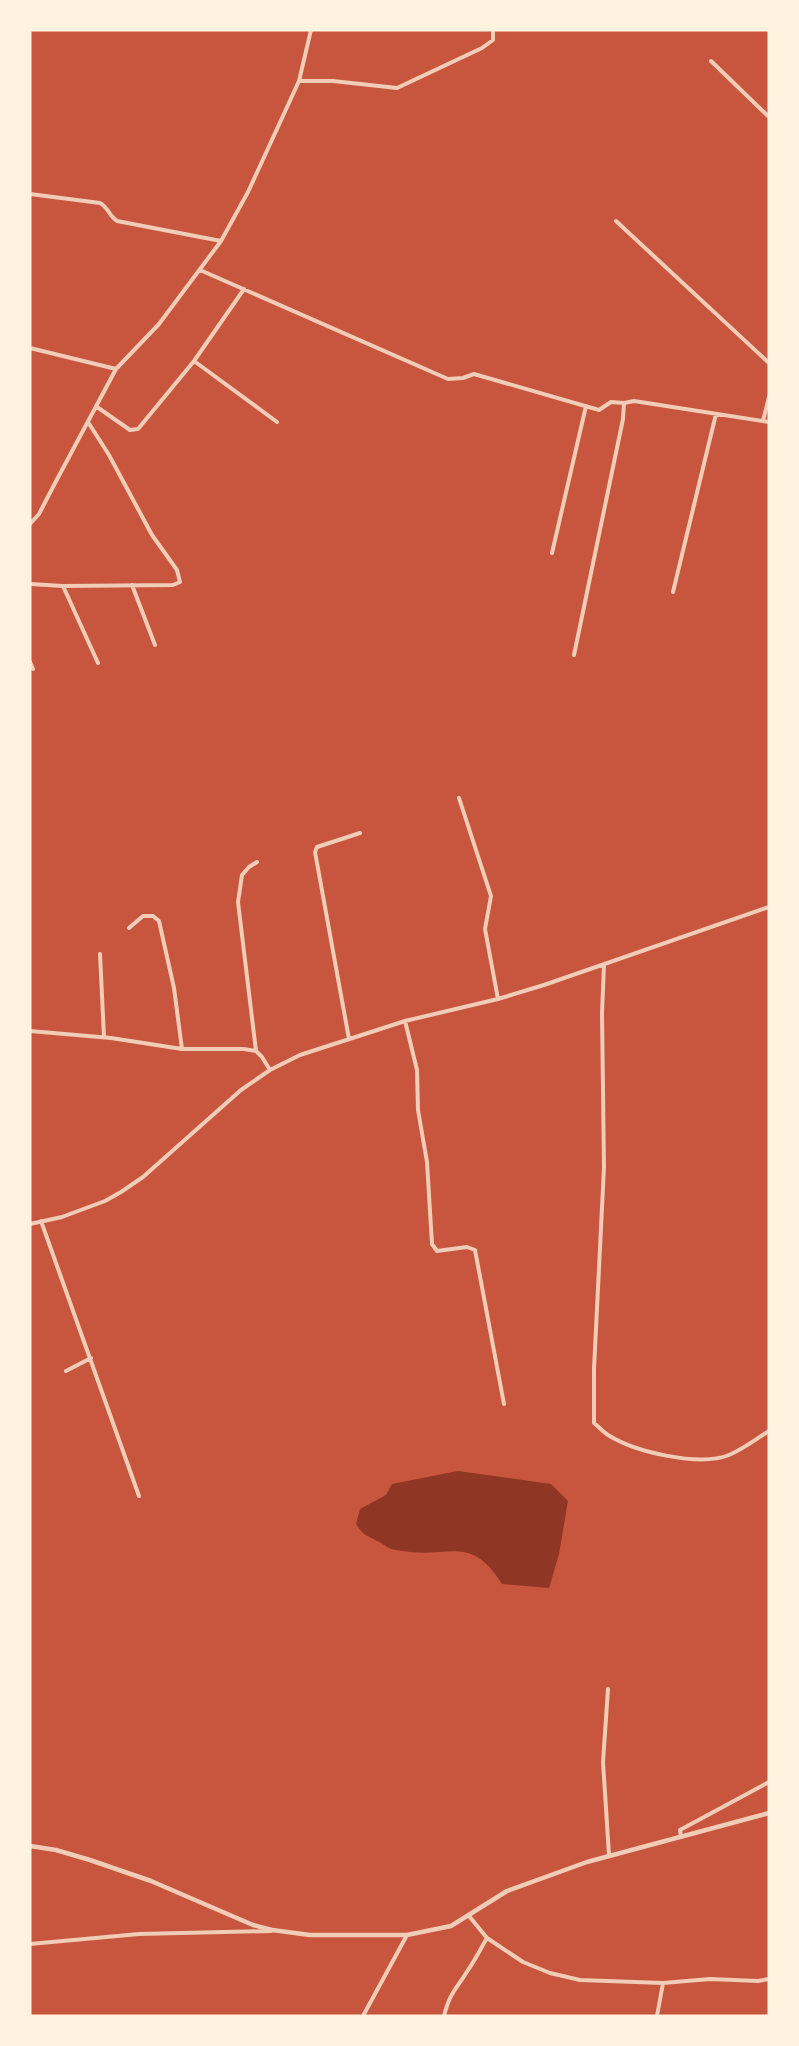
<svg xmlns="http://www.w3.org/2000/svg" width="799" height="2046" font-family="Arial,sans-serif">
	<style>
		.water { fill: #8f3625 }
		.lines { fill: none; stroke-linecap: round; stroke-linejoin: round }
		.minor { stroke: #f1ccb7; stroke-width: 4 }
		.tertiary { stroke: #f1ccb7; stroke-width: 4.5 }
	</style>
	<rect width="100%" height="100%" fill="#c8553d"/>
	<path class="water" d="M 458,1471 L 551,1484 L 568,1501 L 559,1554 L 549,1588 L 502,1584 C 470,1533 449,1559 403,1551 C 399,1550 393,1550 389,1548 C 385,1546 382,1543 377,1541 C 365,1534 365,1537 356,1524 L 360,1509 L 386,1495 L 392,1484 Z"/>
	<g class="lines">
		<path class="minor" d="M 711,61 L 769,117
			M 299,81 L 311,30
			M 30,194 L 100,203 C 108,207 109,216 117,221 L 221,241
			M 616,221 L 769,363
			M 200,270 L 448,379 L 463,378 L 474,374 L 599,410 L 611,402 L 624,403
			M 30,348 L 116,369
			M 194,361 L 277,422
			M 97,407 L 130,430 L 138,429 L 194,361 L 244,289
			M 763,421 L 769,397
			M 30,524 L 39,514 L 54,485 L 116,369 L 159,324 L 221,241 L 248,192 L 299,81 L 333,81 L 397,88 L 482,48 L 493,40 L 493,30
			M 552,553 L 586,406
			M 30,584 L 63,586 L 173,585 L 180,582 L 177,570 L 152,535 L 109,455 L 88,422
			M 132,585 L 155,645
			M 63,586 L 98,663
			M 673,592 L 716,414
			M 574,655 L 623,419 L 624,403 L 634,401 L 769,422
			M 30,662 L 33,669
			M 459,798 L 491,896 L 485,929 L 498,999
			M 129,928 L 143,916 L 153,916 L 159,921 L 174,988 L 182,1049
			M 100,954 L 104,1037
			M 604,965 L 602,1013 L 604,1167 L 594,1369 L 594,1423 C 599,1427 603,1432 608,1435 C 635,1452 699,1467 729,1455 C 743,1449 756,1439 769,1431
			M 405,1021 L 417,1070 L 418,1110 L 427,1162 L 432,1244 L 437,1251 L 467,1247 L 475,1250 L 504,1404
			M 30,1031 L 111,1038 L 182,1049 L 244,1049 L 256,1051 L 262,1057 L 270,1070
			M 349,1039 L 315,852 L 317,847 L 360,833
			M 256,1051 L 238,902 L 242,875 L 249,867 L 257,862
			M 41,1221 L 139,1496
			M 30,1224 L 62,1217 L 105,1201 L 121,1192 L 143,1177 L 241,1090 L 270,1070 L 300,1055 L 405,1021 L 498,999 L 544,985 L 769,907
			M 66,1371 L 91,1358
			M 608,1689 L 603,1762 L 609,1855
			M 681,1837 L 680,1830 L 769,1782
			M 469,1916 L 487,1938 L 523,1962 L 550,1973 L 580,1980 L 663,1983 L 710,1979 L 758,1981 L 769,1979
			M 30,1944 L 139,1934 L 271,1931
			M 363,2016 L 407,1935
			M 444,2016 C 450,1992 456,1990 468,1970 C 475,1960 481,1948 487,1938
			M 657,2016 L 663,1983"/>
		<path class="tertiary" d="M 30,1846 L 56,1850 L 90,1860 L 151,1881 L 253,1925 L 272,1930 L 310,1935 L 407,1935 L 451,1926 L 507,1891 L 587,1862 L 769,1813"/>
	</g>
	<rect width="799" height="2046" fill="none" stroke="#fff3e0" stroke-width="63"/>
</svg>
